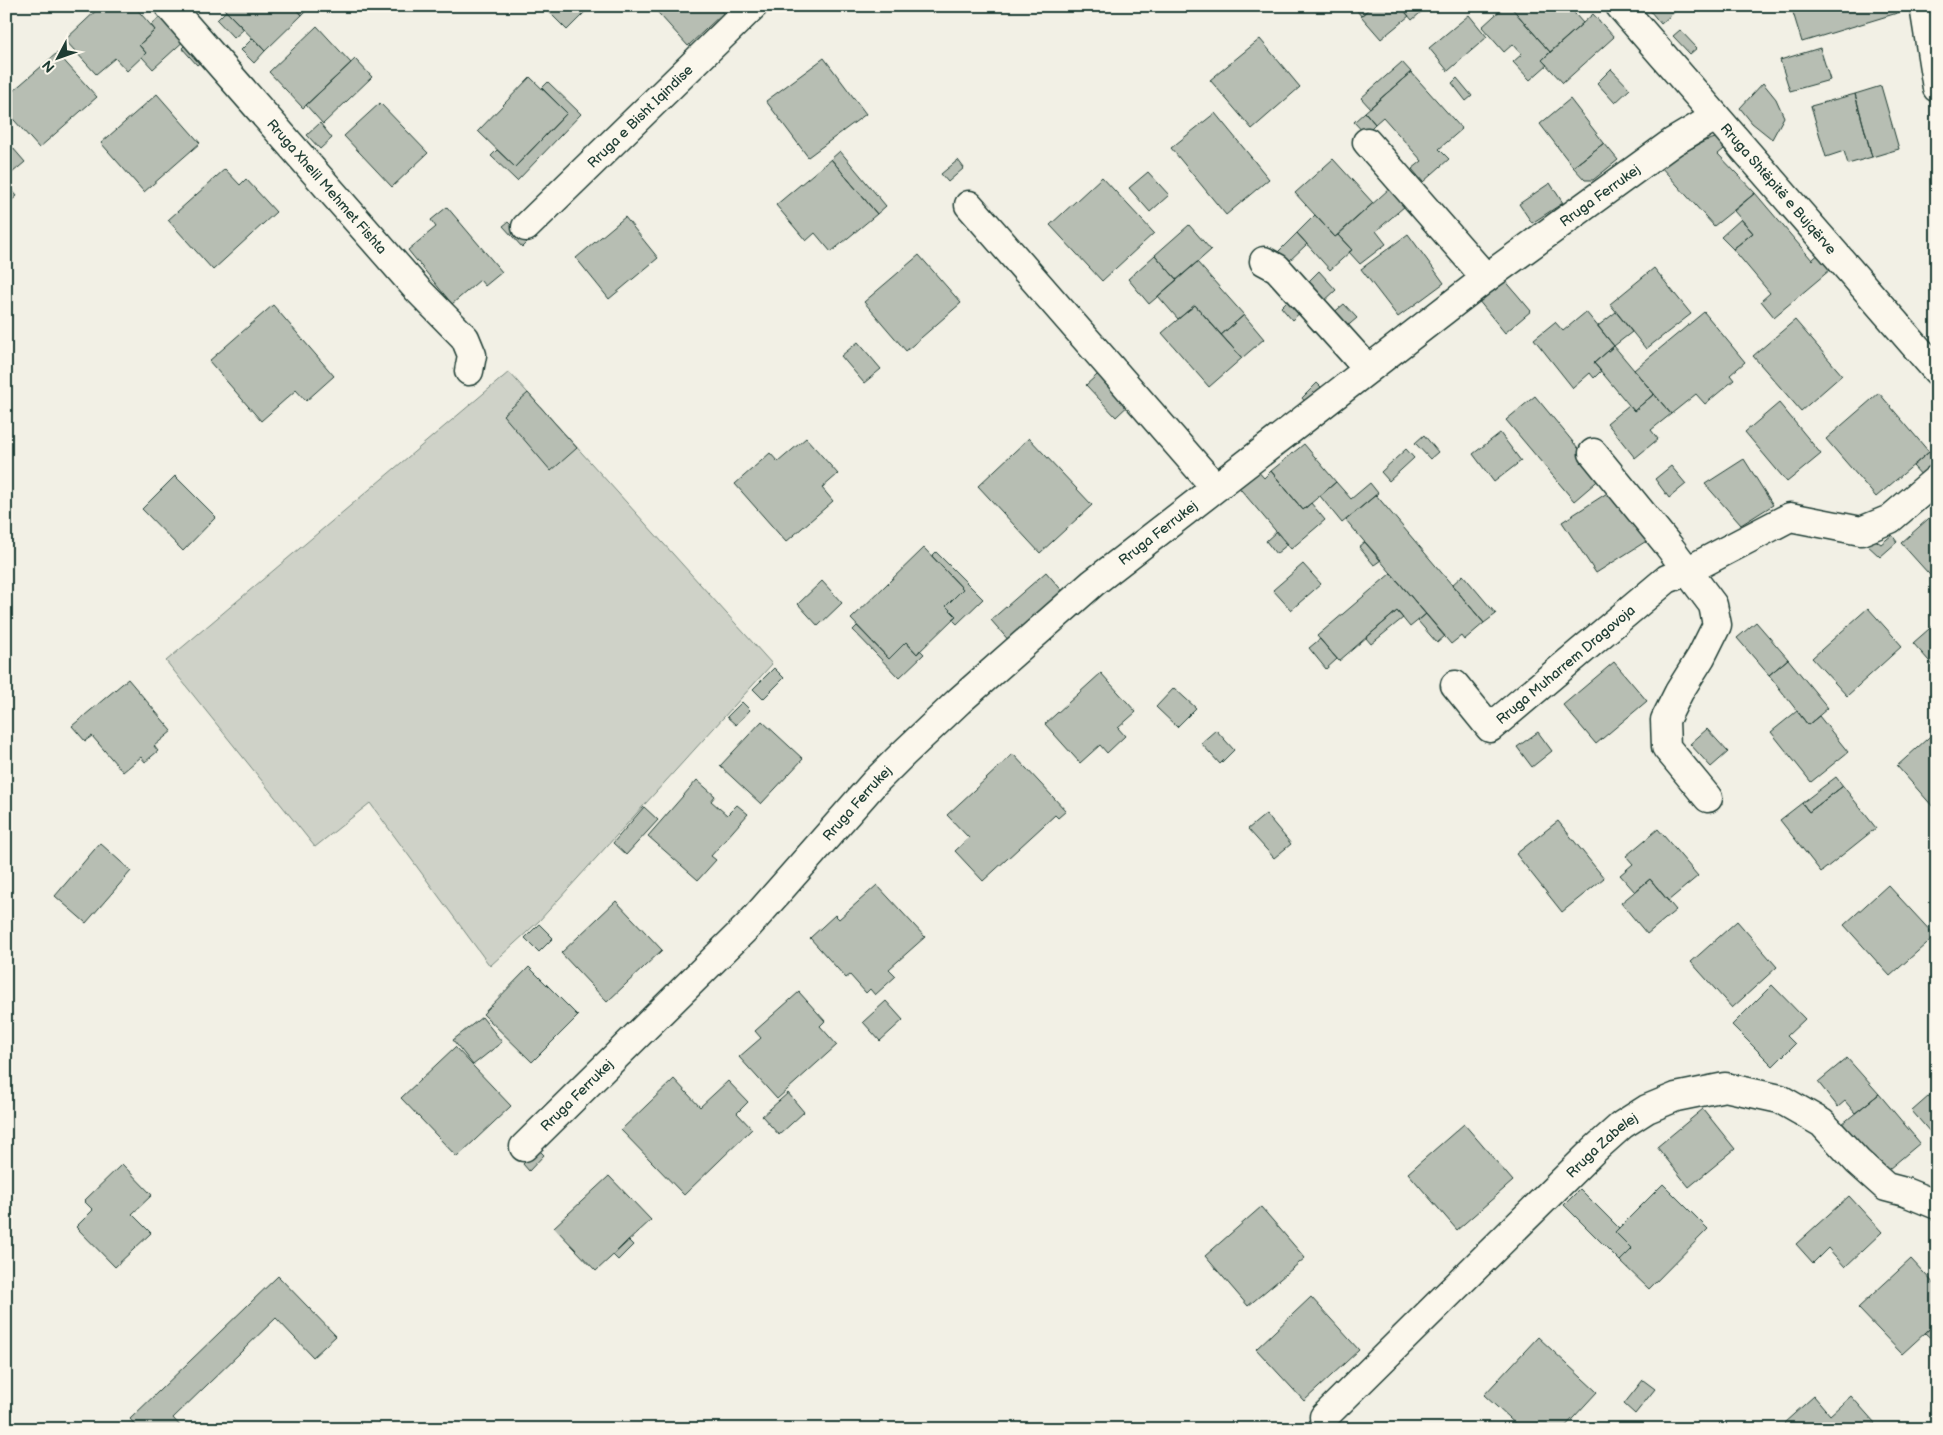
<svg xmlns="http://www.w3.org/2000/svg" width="1943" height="1435" font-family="'Balsamiq Sans',sans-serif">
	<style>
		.green { fill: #cfd2c8; stroke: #77887e }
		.building { fill: #b7beb3; stroke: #1f3d34 }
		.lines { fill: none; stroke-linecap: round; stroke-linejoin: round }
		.minor-casing { stroke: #1f3d34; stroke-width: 31 }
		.minor { stroke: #fbf7ec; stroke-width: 28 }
		.labels { text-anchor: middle; stroke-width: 4.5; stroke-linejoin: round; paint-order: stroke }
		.street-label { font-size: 14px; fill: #1f3d34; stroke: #fbf7ec }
	</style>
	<rect width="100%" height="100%" fill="#f2f0e5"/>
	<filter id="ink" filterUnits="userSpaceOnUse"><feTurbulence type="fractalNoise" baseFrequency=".02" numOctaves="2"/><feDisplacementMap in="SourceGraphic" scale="10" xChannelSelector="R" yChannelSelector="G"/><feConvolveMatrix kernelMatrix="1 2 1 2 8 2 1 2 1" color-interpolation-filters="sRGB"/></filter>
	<g filter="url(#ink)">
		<path class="green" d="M 509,372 L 772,664 L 539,921 L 490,966 L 370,803 L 315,847 L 166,661 Z"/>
		<path class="building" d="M 101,6 L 134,6 L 155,30 L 139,45 L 146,53 L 127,71 L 115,58 L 96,74 L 65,40 Z
			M 221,6 L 294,6 L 302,15 L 265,51 Z
			M 294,6 L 311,6 L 302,15 Z
			M 543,6 L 581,6 L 586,11 L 567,30 Z
			M 652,6 L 717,6 L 723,13 L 688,46 Z
			M 1357,6 L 1372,6 L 1361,16 L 1355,8 Z
			M 1372,6 L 1400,6 L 1409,16 L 1381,39 L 1361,16 Z
			M 1400,6 L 1428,6 L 1412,20 Z
			M 1505,6 L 1510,6 L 1550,52 L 1542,60 L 1547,65 L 1530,80 L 1513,62 L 1522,54 L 1513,44 L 1504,52 L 1482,27 Z
			M 1510,6 L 1568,6 L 1583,23 L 1550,52 Z
			M 1646,6 L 1681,6 L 1661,24 Z
			M 1791,6 L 1906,6 L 1907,10 L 1802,42 Z
			M 226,11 L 244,29 L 234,38 L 217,20 Z
			M 164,13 L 187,38 L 153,69 L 142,57 L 146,53 L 139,45 L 155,30 L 151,25 Z
			M 1593,14 L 1614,37 L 1563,83 L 1542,60 Z
			M 1469,15 L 1487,37 L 1448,71 L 1429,48 Z
			M 317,26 L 351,63 L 303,108 L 269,72 Z
			M 1680,30 L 1697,48 L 1690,54 L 1673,36 Z
			M 253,38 L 265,51 L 254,63 L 241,50 Z
			M 1260,39 L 1300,87 L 1252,129 L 1210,80 Z
			M 188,42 L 203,60 L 197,65 L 182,48 Z
			M 1820,48 L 1830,80 L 1790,91 L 1780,60 Z
			M 57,53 L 97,97 L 39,148 L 6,111 L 6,97 Z
			M 824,58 L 866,114 L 808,157 L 766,101 Z
			M 355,59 L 372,77 L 323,124 L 306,105 Z
			M 1402,62 L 1411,72 L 1370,108 L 1361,98 Z
			M 1611,69 L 1630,89 L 1615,103 L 1597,83 Z
			M 1411,72 L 1462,129 L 1439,149 L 1449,159 L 1423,182 L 1412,169 L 1422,161 L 1383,117 L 1375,124 L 1365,112 Z
			M 530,77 L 567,113 L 515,167 L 478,131 Z
			M 1457,78 L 1472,96 L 1466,101 L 1452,83 Z
			M 548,82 L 581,114 L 517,181 L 491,156 L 497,150 L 515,167 L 567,113 L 542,88 Z
			M 1763,83 L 1776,99 L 1784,117 L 1772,139 L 1752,123 L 1740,108 Z
			M 1881,86 L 1899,149 L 1872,157 L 1855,94 Z
			M 157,94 L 200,143 L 144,192 L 101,143 Z
			M 1855,94 L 1872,157 L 1848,164 L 1844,151 L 1826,157 L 1811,106 Z
			M 1570,99 L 1604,143 L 1573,167 L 1540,124 Z
			M 380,103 L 428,153 L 392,187 L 344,136 Z
			M 1365,112 L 1375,124 L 1365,134 L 1354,122 Z
			M 1215,113 L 1269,179 L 1226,215 L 1171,148 Z
			M 320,123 L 332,138 L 320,149 L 307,135 Z
			M 1719,137 L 1743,156 L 1735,163 L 1724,149 L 1718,154 L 1755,193 L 1714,226 L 1660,166 L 1705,141 Z
			M 6,140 L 25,162 L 6,178 Z
			M 1604,143 L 1618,160 L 1593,180 L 1585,180 L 1573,167 Z
			M 840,151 L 886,206 L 877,214 L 831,159 Z
			M 831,159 L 877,214 L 831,252 L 815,233 L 806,241 L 776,205 Z
			M 1333,159 L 1373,203 L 1335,237 L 1295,193 Z
			M 958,160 L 964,168 L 948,182 L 941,174 Z
			M 225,169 L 240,185 L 246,179 L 276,212 L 213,270 L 168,220 Z
			M 1148,172 L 1169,195 L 1150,212 L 1129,188 Z
			M 1102,177 L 1154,233 L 1102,281 L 1050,225 Z
			M 6,183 L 17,196 L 6,205 Z
			M 1550,183 L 1563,203 L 1532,223 L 1519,204 Z
			M 1389,189 L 1405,206 L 1376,231 L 1386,244 L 1360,264 L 1349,252 L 1352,250 L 1338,235 Z
			M 1755,193 L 1812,260 L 1824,249 L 1837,264 L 1774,317 L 1761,301 L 1770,293 L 1733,249 L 1753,233 L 1734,211 Z
			M 447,207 L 502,272 L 485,286 L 480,280 L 452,304 L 408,250 L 436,227 L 431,220 Z
			M 1315,215 L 1335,237 L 1338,235 L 1352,250 L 1330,270 L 1297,233 Z
			M 625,217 L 658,258 L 609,299 L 576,258 Z
			M 1741,219 L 1753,233 L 1733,249 L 1721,237 Z
			M 508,222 L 527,242 L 522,247 L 503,226 Z
			M 1189,225 L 1211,250 L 1177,280 L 1155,255 Z
			M 1297,233 L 1307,244 L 1287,263 L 1278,252 Z
			M 1408,234 L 1444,283 L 1398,317 L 1361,269 Z
			M 919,255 L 961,303 L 906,351 L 864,302 Z
			M 1155,255 L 1177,280 L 1149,304 L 1128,279 Z
			M 1197,262 L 1244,315 L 1221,335 L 1195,305 L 1178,319 L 1158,296 Z
			M 1654,268 L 1691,314 L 1646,349 L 1610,304 Z
			M 1319,271 L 1336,290 L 1322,303 L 1305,285 Z
			M 1504,279 L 1531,311 L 1505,333 L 1478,300 Z
			M 1291,297 L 1303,310 L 1292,320 L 1281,307 Z
			M 1344,304 L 1357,318 L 1344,329 L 1332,314 Z
			M 273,305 L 334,376 L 306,401 L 296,390 L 261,421 L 209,361 Z
			M 1195,305 L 1242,358 L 1209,387 L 1162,333 Z
			M 1586,312 L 1614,346 L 1594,363 L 1601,371 L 1594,378 L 1590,373 L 1573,388 L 1534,339 L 1555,322 L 1563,331 Z
			M 1616,312 L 1632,332 L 1614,346 L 1598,326 Z
			M 1704,312 L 1745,362 L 1730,375 L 1734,380 L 1705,404 L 1696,394 L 1671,414 L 1634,370 Z
			M 1244,315 L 1264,339 L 1242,358 L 1221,335 Z
			M 1795,320 L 1842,375 L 1801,411 L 1753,356 Z
			M 858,342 L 881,369 L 864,383 L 841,356 Z
			M 1614,346 L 1654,394 L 1634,411 L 1594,363 Z
			M 1106,367 L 1135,399 L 1116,417 L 1086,385 Z
			M 1317,383 L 1322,388 L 1306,403 L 1302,398 Z
			M 528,393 L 577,448 L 551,471 L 503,415 Z
			M 1879,393 L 1929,452 L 1876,497 L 1826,439 Z
			M 1654,394 L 1671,414 L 1651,430 L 1658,439 L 1635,458 L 1607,423 L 1629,405 L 1634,411 Z
			M 1535,396 L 1602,477 L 1574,501 L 1506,420 Z
			M 1779,403 L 1821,454 L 1787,482 L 1745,432 Z
			M 1500,433 L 1521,461 L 1494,482 L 1473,454 Z
			M 1424,435 L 1438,452 L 1430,459 L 1415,443 Z
			M 806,438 L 838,474 L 822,488 L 833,501 L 786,542 L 735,484 L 770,453 L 778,462 Z
			M 1029,438 L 1092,505 L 1040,553 L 978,486 Z
			M 1304,444 L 1336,482 L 1303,510 L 1271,471 Z
			M 1937,446 L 1937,461 L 1929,452 Z
			M 1406,449 L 1414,458 L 1389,481 L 1381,472 Z
			M 1929,452 L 1937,461 L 1937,466 L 1924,478 L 1913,466 Z
			M 1744,459 L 1773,505 L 1741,525 L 1705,484 Z
			M 1671,466 L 1686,484 L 1669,498 L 1655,479 Z
			M 1255,468 L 1264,478 L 1271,471 L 1303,510 L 1311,503 L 1325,520 L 1291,549 L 1236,484 Z
			M 175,476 L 216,517 L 183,551 L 142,509 Z
			M 1336,482 L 1351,499 L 1370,483 L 1378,493 L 1342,523 L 1320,496 Z
			M 1615,488 L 1648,540 L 1596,573 L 1562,522 Z
			M 1376,495 L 1484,623 L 1464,640 L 1461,636 L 1451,644 L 1346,520 Z
			M 1937,511 L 1937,583 L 1901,543 Z
			M 1277,531 L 1288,544 L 1276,554 L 1266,541 Z
			M 1892,535 L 1897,542 L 1880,557 L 1865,543 L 1871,537 L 1881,544 Z
			M 1365,542 L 1381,560 L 1374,565 L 1359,547 Z
			M 924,548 L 963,589 L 946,606 L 956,616 L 917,654 L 906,642 L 889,659 L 851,619 Z
			M 936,552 L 983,599 L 957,624 L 952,619 L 956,616 L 946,606 L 963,589 L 932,556 Z
			M 1303,564 L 1321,584 L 1291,610 L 1273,590 Z
			M 1046,572 L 1065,594 L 1010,642 L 991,620 Z
			M 1391,573 L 1426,614 L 1410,627 L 1397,611 L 1339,661 L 1317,636 Z
			M 1463,575 L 1496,614 L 1484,623 L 1452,585 Z
			M 822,581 L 842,603 L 818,626 L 798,604 Z
			M 1868,608 L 1902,646 L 1847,696 L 1812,658 Z
			M 1397,611 L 1403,618 L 1371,644 L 1366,638 Z
			M 1426,614 L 1445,636 L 1437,643 L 1418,621 Z
			M 1756,622 L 1788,659 L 1769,675 L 1737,638 Z
			M 1937,622 L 1937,670 L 1913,643 Z
			M 857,626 L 889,659 L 906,642 L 917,654 L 920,650 L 924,654 L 899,678 L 853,630 Z
			M 1320,639 L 1337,659 L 1326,669 L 1309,648 Z
			M 1788,659 L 1828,708 L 1808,725 L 1769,675 Z
			M 1614,662 L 1647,701 L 1596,744 L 1563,705 Z
			M 774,668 L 784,678 L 763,699 L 753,689 Z
			M 1101,673 L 1136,712 L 1118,728 L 1125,736 L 1107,753 L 1100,745 L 1080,763 L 1045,724 Z
			M 128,679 L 172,731 L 154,746 L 158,751 L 145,762 L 141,757 L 123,772 L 92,736 L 85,741 L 72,726 Z
			M 1174,688 L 1196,708 L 1177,727 L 1156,707 Z
			M 742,702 L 750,710 L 736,725 L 727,717 Z
			M 1797,711 L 1808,725 L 1819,716 L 1848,752 L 1811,782 L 1771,732 Z
			M 762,721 L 803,759 L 761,804 L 720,766 Z
			M 1707,729 L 1728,752 L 1711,767 L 1690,744 Z
			M 1216,730 L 1234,750 L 1220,764 L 1201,743 Z
			M 1937,730 L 1937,806 L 1934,808 L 1897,766 Z
			M 1538,732 L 1552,751 L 1532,767 L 1517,747 Z
			M 1013,754 L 1066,811 L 1058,818 L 1055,815 L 983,881 L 955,851 L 969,838 L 947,815 Z
			M 1836,777 L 1843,786 L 1809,812 L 1802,803 Z
			M 697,780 L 715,796 L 711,801 L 727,815 L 737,805 L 748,814 L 711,856 L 716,860 L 698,880 L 648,836 Z
			M 1843,786 L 1876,828 L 1821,872 L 1780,820 L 1802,803 L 1809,812 Z
			M 644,807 L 658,820 L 626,855 L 613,843 Z
			M 1266,814 L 1291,844 L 1274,858 L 1248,829 Z
			M 1558,821 L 1604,878 L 1562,912 L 1516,854 Z
			M 1658,829 L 1698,876 L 1668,901 L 1650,879 L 1635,892 L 1620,875 L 1633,864 L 1626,856 Z
			M 100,843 L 131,871 L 86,923 L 55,896 Z
			M 1650,879 L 1676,910 L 1647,934 L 1621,903 Z
			M 877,885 L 925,937 L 889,969 L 896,976 L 875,995 L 870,989 L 866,993 L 850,975 L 846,978 L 810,938 L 835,915 L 839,919 Z
			M 1888,885 L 1935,936 L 1890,976 L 1844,925 Z
			M 616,901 L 662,950 L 607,1002 L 561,953 Z
			M 1737,921 L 1777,967 L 1732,1008 L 1691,962 Z
			M 539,924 L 553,938 L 539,952 L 525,938 Z
			M 529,967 L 578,1016 L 532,1062 L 483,1014 Z
			M 1772,985 L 1805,1019 L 1787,1036 L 1795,1044 L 1773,1066 L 1732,1025 Z
			M 799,992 L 825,1021 L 820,1026 L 837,1045 L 777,1099 L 739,1057 L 761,1038 L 755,1031 Z
			M 886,1001 L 903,1020 L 880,1041 L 863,1022 Z
			M 482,1017 L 502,1042 L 473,1065 L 453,1040 Z
			M 455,1047 L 511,1106 L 457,1157 L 401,1098 Z
			M 1847,1058 L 1879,1094 L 1855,1113 L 1845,1101 L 1838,1107 L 1818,1082 Z
			M 674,1079 L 700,1107 L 728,1081 L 748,1102 L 737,1113 L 752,1129 L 684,1195 L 621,1130 Z
			M 1937,1089 L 1937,1140 L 1912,1111 Z
			M 788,1093 L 804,1112 L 779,1135 L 762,1116 Z
			M 1879,1094 L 1920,1143 L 1883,1174 L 1842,1124 Z
			M 1703,1109 L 1735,1149 L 1689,1187 L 1657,1147 Z
			M 1464,1124 L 1513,1181 L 1457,1230 L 1408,1173 Z
			M 538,1149 L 544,1155 L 529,1171 L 523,1164 Z
			M 122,1164 L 152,1195 L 132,1214 L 151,1233 L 115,1267 L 76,1227 L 93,1210 L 84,1201 Z
			M 609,1176 L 651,1220 L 596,1271 L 554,1227 Z
			M 1663,1184 L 1708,1229 L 1649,1289 L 1620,1261 L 1632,1249 L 1615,1232 Z
			M 1580,1189 L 1619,1228 L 1615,1232 L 1632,1249 L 1620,1261 L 1564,1205 Z
			M 1849,1196 L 1882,1232 L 1845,1267 L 1828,1248 L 1813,1263 L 1796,1244 Z
			M 1261,1207 L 1305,1258 L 1248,1306 L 1205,1256 Z
			M 628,1240 L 633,1245 L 618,1260 L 613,1255 Z
			M 1911,1259 L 1937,1287 L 1937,1322 L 1902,1354 L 1858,1308 Z
			M 278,1276 L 336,1336 L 313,1357 L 276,1318 L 173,1418 L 183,1429 L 139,1429 L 130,1419 Z
			M 1311,1297 L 1359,1350 L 1304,1401 L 1256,1349 Z
			M 1937,1322 L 1937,1344 L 1925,1333 Z
			M 1538,1337 L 1597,1392 L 1563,1429 L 1521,1429 L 1484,1395 Z
			M 1643,1380 L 1655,1389 L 1635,1414 L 1624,1404 Z
			M 1814,1396 L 1830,1415 L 1851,1396 L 1875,1423 L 1868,1429 L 1789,1429 L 1784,1423 Z"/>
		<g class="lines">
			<defs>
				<g id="minor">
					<path id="s1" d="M 169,6 L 417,289 L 465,338 L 472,355 L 469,371"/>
					<path id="s2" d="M 1620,6 L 1937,371"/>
					<path d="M 1924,6 L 1937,88"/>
					<path d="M 1367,142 L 1486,278"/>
					<path d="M 969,205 L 1215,487"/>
					<path id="s3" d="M 526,227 L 753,6"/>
					<path d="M 1264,261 L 1277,268 L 1368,369"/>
					<path d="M 1593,453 L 1668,545 L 1713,605 L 1717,625 L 1701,657 L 1679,692 L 1665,720 L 1666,747 L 1708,798"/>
					<path id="s4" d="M 1455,685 L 1490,728 L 1667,579 L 1687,571 L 1790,517 L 1861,531 L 1890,519 L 1937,479"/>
					<path id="s5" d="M 524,1147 L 749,925 L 874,783 L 903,754 L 959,701 L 1093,583 L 1486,278 L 1673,142 L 1715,117"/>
					<path id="s6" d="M 1324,1417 L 1594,1150 L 1622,1125 L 1647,1109 L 1676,1097 L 1725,1087 L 1780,1099 L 1822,1123 L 1858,1162 L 1886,1187 L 1905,1192 L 1937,1205"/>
				</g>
			</defs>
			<use href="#minor" class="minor-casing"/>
			<use href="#minor" class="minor"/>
		</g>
	</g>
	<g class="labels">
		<g class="street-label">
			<text dy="5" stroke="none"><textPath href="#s3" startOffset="159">Rruga e Bisht Iqindise</textPath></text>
			<text dy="5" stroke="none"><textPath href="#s1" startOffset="240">Rruga Xhelil Mehmet Fishta</textPath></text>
			<text dy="5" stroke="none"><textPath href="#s2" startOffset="242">Rruga Shtëpitë e Bujqërve</textPath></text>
			<text dy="5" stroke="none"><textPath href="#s5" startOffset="1440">Rruga Ferrukej</textPath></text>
			<text dy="5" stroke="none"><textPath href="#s5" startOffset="884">Rruga Ferrukej</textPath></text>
			<text dy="5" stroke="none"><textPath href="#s4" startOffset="154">Rruga Muharrem Dragovoja</textPath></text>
			<text dy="5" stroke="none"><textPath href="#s5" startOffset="479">Rruga Ferrukej</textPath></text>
			<text dy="5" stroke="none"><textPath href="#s5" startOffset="74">Rruga Ferrukej</textPath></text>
			<text dy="5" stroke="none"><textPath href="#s6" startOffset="389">Rruga Zabelej</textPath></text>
		</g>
	</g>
	<rect width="1943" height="1435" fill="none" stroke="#fbf7ec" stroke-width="25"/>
	<rect x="12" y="12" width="1918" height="1410" fill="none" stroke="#1f3d34" stroke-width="2" filter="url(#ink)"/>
	<g transform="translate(58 58) rotate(229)" stroke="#fbf7ec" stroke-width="4" paint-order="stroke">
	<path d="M0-4L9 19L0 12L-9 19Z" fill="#1f3d34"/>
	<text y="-8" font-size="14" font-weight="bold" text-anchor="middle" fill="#1f3d34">N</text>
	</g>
</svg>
